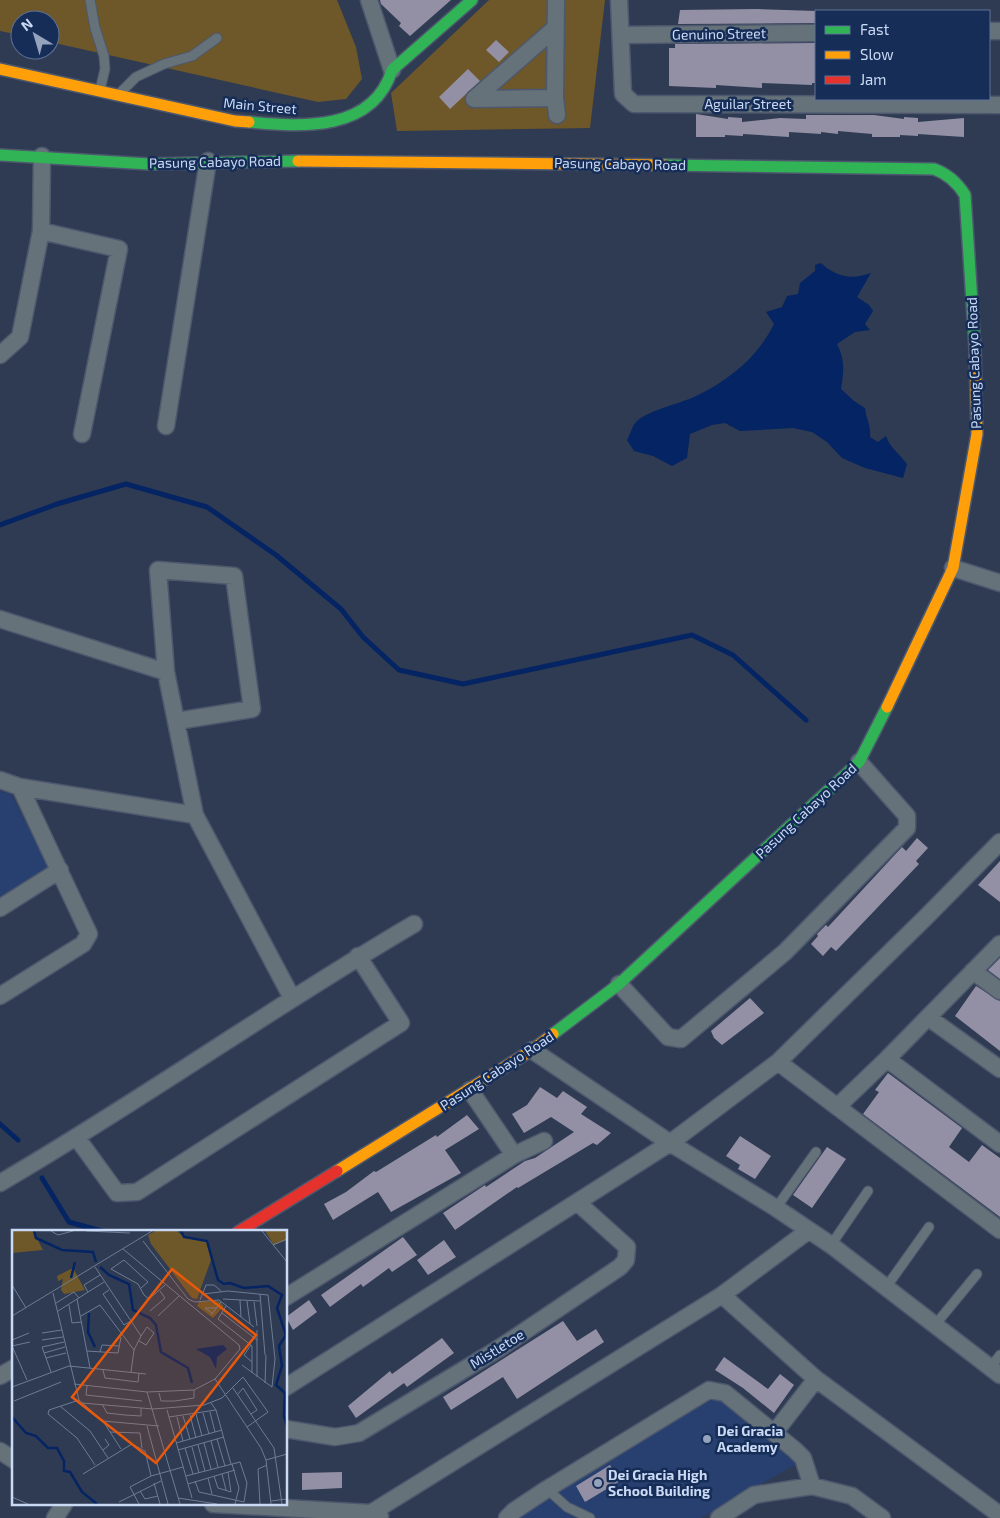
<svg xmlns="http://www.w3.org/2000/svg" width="1000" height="1518" font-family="'Exo 2',sans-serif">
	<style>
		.built { fill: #27406f }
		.green { fill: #6e5729 }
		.water { fill: #042463 }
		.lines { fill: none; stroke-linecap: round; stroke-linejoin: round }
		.stream { stroke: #042463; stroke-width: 5 }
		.building { fill: #9390a5 }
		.lane-casing { stroke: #4d586e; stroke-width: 11 }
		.street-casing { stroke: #4d586e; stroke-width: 19 }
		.fast-casing { stroke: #4d586e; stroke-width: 14 }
		.slow-casing { stroke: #4d586e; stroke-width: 14 }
		.jam-casing { stroke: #4d586e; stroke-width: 14 }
		.lane { stroke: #667279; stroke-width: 9 }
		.street { stroke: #667279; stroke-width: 16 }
		.fast { stroke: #30b455; stroke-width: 11 }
		.slow { stroke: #ff9f0a; stroke-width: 11 }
		.jam { stroke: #e5322d; stroke-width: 11 }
		.poi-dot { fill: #94a2bc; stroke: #162d57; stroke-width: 2 }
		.labels { text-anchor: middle; stroke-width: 5; stroke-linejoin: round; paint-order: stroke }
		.street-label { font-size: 14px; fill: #cadaf5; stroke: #162d57 }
		.poi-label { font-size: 14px; font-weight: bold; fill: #cadaf5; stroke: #162d57; text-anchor: start }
		.inset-river { fill: none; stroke: #042463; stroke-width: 2.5 }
		.inset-road { fill: none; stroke: #6d7b94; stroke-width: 1 }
		.view { fill: #e8590c; fill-opacity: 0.15; stroke: #e8590c; stroke-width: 2.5 }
		.inset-edge { fill: none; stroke: #cadaf5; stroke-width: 2.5 }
	</style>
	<rect width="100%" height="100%" fill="#2f3b53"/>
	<path class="built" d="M 0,791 L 11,794 L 50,869 L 0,899 Z
		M 716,1386 L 800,1462 L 701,1518 L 519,1518 Z"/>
	<path class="green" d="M 0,0 L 337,0 L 356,47 L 362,79 L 346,99 L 318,102 L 50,42 L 50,20 L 20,20 L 20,35 L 0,31 Z
		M 489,0 L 605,0 L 590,128 L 397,131 L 391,93 Z"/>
	<path class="water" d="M 821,263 C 836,277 851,280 871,273 L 857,297 L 869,305 L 873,311 L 865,324 L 870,330 L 855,332 L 837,344 C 845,360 844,371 841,389 L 854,401 L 865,408 C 866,419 871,424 870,437 L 878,442 L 886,436 C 890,448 899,453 907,464 L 903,478 L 865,468 L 842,458 L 827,442 L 812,432 L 793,428 L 740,431 L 725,423 L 712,425 L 690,434 L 687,458 L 672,466 L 653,456 L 634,451 L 627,440 C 630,435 632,426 636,422 C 648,410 680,404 696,396 C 729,380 757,358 774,324 L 766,312 L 782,307 L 787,296 L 798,294 L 800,283 L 815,271 L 815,265 Z"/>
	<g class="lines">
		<path class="stream" d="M 0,525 L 57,504 L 126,484 L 207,507 L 276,555 L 341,609 L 363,637 L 399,670 L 463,684 L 692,635 L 733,655 L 806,720
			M 0,1124 L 18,1140
			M 42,1178 L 69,1222 L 105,1232"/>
	</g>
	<path class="building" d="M 380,0 L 451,0 L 410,36 L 399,26 L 401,23 L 381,4 Z
		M 758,9 L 816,11 L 816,23 L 678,24 L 680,10 Z
		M 496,40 L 509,52 L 499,62 L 486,50 Z
		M 816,43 L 816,83 L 812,83 L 812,85 L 762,83 L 762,88 L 716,85 L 716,88 L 669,86 L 669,48 L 675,48 L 675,44 Z
		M 468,69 L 480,81 L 450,109 L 439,97 Z
		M 696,114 L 728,119 L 728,117 L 742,118 L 742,122 L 780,118 L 806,119 L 806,115 L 874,115 L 904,119 L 904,117 L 918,118 L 918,122 L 964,118 L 964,137 L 918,134 L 918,136 L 900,135 L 900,137 L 872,137 L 872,134 L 838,131 L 838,134 L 821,132 L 821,134 L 789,132 L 789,137 L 743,134 L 743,136 L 725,135 L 725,137 L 696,137 Z
		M 917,838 L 928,848 L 916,861 L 919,864 L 836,951 L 831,947 L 823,956 L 811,944 L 818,936 L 817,934 L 826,925 L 828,927 L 902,847 L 906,851 Z
		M 1000,861 L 1000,902 L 978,885 Z
		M 1000,958 L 1000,979 L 988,970 Z
		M 976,986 L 1000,1001 L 1000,1051 L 955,1016 Z
		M 750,998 L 764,1013 L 722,1045 L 714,1038 L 711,1031 Z
		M 888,1073 L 962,1128 L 949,1147 L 969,1162 L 982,1145 L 1000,1158 L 1000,1217 L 863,1114 L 879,1092 L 875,1090 Z
		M 540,1087 L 557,1098 L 563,1091 L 587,1107 L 581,1114 L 611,1133 L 597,1145 L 593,1143 L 518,1188 L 517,1187 L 455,1230 L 443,1213 L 485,1185 L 486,1187 L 525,1161 L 535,1158 L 574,1132 L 551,1117 L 524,1133 L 512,1114 L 527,1105 Z
		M 467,1115 L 479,1129 L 445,1150 L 461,1173 L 391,1212 L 378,1192 L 333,1220 L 324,1204 L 346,1192 L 374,1171 L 376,1172 L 436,1135 L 437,1137 Z
		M 740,1136 L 771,1156 L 755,1179 L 738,1169 L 740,1165 L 726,1156 Z
		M 827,1147 L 846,1159 L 812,1208 L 793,1195 Z
		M 403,1237 L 417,1255 L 392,1272 L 389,1268 L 363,1287 L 361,1284 L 330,1307 L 321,1295 Z
		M 444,1240 L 456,1257 L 428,1275 L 417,1260 Z
		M 309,1300 L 317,1312 L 293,1330 L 286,1317 Z
		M 563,1321 L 577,1341 L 596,1329 L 604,1342 L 517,1399 L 503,1377 L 451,1410 L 443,1397 Z
		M 442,1338 L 454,1353 L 407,1387 L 404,1383 L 356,1418 L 348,1406 L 390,1371 L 392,1374 Z
		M 724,1357 L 768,1389 L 780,1374 L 794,1385 L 774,1413 L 743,1388 L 715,1370 Z
		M 610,1465 L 620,1481 L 585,1502 L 576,1486 Z
		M 342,1472 L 342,1488 L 302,1490 L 302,1473 Z"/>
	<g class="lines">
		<defs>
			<path id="lane" d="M 90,0 L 95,28 L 104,56 L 105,69 L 100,90
				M 120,93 L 136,77 L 164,64 L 192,56 L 217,38
				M 776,1208 L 816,1152
				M 831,1245 L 868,1191
				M 887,1286 L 929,1227
				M 935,1325 L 977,1274
				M 990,1368 L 1000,1355
				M 547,1489 L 567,1507 L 590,1518"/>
			<path id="street" d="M 369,0 L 392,70
				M 556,0 L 555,98 L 557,115
				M 619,0 L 623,94 L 634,104 L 1000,105
				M 554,29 L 474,99 L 555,98
				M 989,31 L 1000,31
				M 621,35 L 816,33
				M 41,231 L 119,249 L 82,434
				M 0,355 L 20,337 L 41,231 L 42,156
				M 166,426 L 208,161
				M 953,568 L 1000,583
				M 0,619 L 166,672
				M 177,721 L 252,709 L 234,576 L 158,570 L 166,672 L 195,815 L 292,998
				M 0,780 L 20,787 L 195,815
				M 0,908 L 60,870
				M 973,971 L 1000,991
				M 619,984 L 668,1037 L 681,1039 L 785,952 L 907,828 L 907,816 L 859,762
				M 0,996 L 83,944 L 89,934 L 20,787
				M 929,1018 L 1000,1069
				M 532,1050 L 670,1143 L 776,1208 L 831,1245 L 1000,1375
				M 887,1059 L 1000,1144
				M 778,1062 L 1000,1230
				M 470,1090 L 514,1155
				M 837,1107 L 887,1059 L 1000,944
				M 77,1138 L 117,1193 L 137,1192 L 401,1023 L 358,956
				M 0,1183 C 141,1101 274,1006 414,924
				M 722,1295 L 816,1379 L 1000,1515
				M 286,1297 L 514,1155 L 544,1141
				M 0,1376 L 14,1368
				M 286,1387 L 670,1143 L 778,1062 L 925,918 L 1000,842
				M 286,1429 L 335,1437 L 359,1433 L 498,1349 L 620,1267 L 626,1260 L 627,1247 L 578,1203
				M 775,1432 L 816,1379
				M 0,1451 L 14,1460
				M 213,1504 L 371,1513 L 380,1516
				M 371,1513 L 722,1295 L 808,1231
				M 55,1518 L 64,1504
				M 507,1518 L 514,1511 L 547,1489 L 709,1390 L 725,1393 L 795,1450 L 803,1458 L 812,1486
				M 719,1518 L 754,1495 L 812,1486 L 852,1496 L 882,1518"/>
			<path id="fast" d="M 249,122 C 302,127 373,132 392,70 L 472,0
				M 0,155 L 149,164 L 298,161
				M 665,165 L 934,169 C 948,174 957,182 965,195 L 975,348
				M 553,1034 L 619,984 L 859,762 L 887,707"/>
			<path id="slow" d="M 0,69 L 235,121 L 249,122
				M 298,161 L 665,165
				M 887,707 L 953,568 L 977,434 L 975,348
				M 337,1171 L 532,1050 L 553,1034"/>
			<path id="jam" d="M 238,1232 L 337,1171"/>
		</defs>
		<use href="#lane" class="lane-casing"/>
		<use href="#street" class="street-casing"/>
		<use href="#fast" class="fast-casing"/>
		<use href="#slow" class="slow-casing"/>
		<use href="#jam" class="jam-casing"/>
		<use href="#lane" class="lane"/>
		<use href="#street" class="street"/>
		<use href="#fast" class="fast"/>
		<use href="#slow" class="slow"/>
		<use href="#jam" class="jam"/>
	</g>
	<g class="poi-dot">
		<circle cx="707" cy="1439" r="5"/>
		<circle cx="598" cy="1483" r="5"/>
	</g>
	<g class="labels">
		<g class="street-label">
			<text transform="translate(719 34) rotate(-1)" y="5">Genuino Street</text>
			<text x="748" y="109">Aguilar Street</text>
			<text transform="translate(260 106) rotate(5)" y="5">Main Street</text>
			<text transform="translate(215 162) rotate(-1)" y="5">Pasung Cabayo Road</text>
			<text transform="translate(620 164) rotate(1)" y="5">Pasung Cabayo Road</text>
			<text transform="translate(974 363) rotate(-92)" y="5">Pasung Cabayo Road</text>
			<text transform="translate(806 811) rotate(-43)" y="5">Pasung Cabayo Road</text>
			<text transform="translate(497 1071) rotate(-33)" y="5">Pasung Cabayo Road</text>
			<text transform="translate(497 1349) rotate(-32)" y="5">Mistletoe</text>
		</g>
		<g class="poi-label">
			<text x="717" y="1436">Dei Gracia<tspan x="717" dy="16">Academy</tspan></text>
			<text x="608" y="1480">Dei Gracia High<tspan x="608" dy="16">School Building</tspan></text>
		</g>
	</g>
	<g transform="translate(12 1230)">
		<rect width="275" height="275" fill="#2f3b53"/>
		<path d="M 0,1 L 21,1 L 31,20 L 0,23 ZM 143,1 L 165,1 L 172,7 L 195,11 L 199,30 L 185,69 L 180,68 L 139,14 L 136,5 ZM 253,1 L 275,1 L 275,10 L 262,15 ZM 61,38 L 73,60 L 52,64 L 49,60 L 51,49 L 46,51 L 45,46 ZM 207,71 L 212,76 L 201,88 L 185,76 L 187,72 Z" fill="#6e5729"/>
		<path d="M 211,115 L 215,119 L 205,127 L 204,139 L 198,127 L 184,119 Z" fill="#042463"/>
		<path class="inset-river" d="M 22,1 L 24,8 L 50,20 L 81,22 L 84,32M 169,1 L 172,7 L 195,11 L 206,50 L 212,54 L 218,53 L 232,58 L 256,56 L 270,65 L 265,78 L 274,105 L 267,116 L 270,136 L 264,155 L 273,163 L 272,186 L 275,196M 88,37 L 97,45 L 117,54 L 121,80 L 138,88 L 144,95 L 149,122 L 176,138 L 180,153M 59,48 L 63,32M 77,83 L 76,102 L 83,117M 0,187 L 14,203 L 24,206 L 36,218 L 45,218 L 52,231 L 52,241 L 58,242 L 70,262 L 85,274"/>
		<path class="inset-road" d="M 39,1 L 46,5 L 61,1M 74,1 L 118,3M 250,1 L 275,32M 131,11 L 176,69 L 183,72 L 207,70 L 242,97M 261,15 L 275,9M 83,37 L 129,106M 0,55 L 14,78M 129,58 L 136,52 L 112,30 L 99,39 L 126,54 L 132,65 L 137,69 L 153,55M 97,60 L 91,64 L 112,95 L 119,91M 76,62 L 72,55 L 88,45M 41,63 L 67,170 L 91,191 L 109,219M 191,64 L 216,61 L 256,65 L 263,129 L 260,157 L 230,135M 248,64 L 253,125M 65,69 L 78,138M 211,69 L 248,71M 188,70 L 194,55 L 202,55 L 209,61M 228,70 L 229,87M 235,71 L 238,94M 242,72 L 245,96M 44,73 L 62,62 L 67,68M 57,75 L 60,93 L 70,92M 214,76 L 206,89 L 240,116 L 240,143M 46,81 L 92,52M 138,81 L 153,68 L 148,61M 200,83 L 193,78 L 205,78M 210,83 L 245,110M 199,85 L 209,72M 0,86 L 140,1M 69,86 L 88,75 L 122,120M 146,86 L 167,66M 245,100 L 245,147M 30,103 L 50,100M 0,110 L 17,103M 30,110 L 51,107M 239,115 L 232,125 L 240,132M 30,117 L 39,142M 30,117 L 52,112M 75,121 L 106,123 L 109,107M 88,122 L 90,115 L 107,116M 32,123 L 53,117M 34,128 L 54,123M 91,140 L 93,148 L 126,152 L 127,143M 119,142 L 122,120 L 129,106 L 135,97 L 142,103 L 134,115 L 127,111M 203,149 L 249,218 L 254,230 L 259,274M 15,150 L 0,116 L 18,112M 253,153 L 254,125M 62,154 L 135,162 L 182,160 L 203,149 L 228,119 L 227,115 L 111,19M 75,156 L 74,165 L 130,171M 0,157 L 57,136 L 134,144M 221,158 L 262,218 L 270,274M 135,162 L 168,274M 147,163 L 149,171 L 163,171 L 182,168 L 182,160M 226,164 L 231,158 L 245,180 L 239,184M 67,170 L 37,180 L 36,184 L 65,208 L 83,235M 2,171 L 49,152M 70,173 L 141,179 L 192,175 L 210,168 L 231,147 L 256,182 L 235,197M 199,173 L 204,180 L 219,234M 90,174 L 95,183 L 113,185 L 129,186 L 129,178M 48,176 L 78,201 L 96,228M 155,180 L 180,268M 198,182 L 203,202M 191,183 L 197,204M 184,184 L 190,206M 178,185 L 184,208M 171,186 L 178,209M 157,187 L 204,180M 165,187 L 171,211M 91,191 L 147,196M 135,196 L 156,274M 98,202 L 128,203 L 130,218M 205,209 L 213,236M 199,211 L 206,237M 164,213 L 210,200M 192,213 L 199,239M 186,215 L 193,241M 180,217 L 187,243M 173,218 L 181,244M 91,220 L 97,215 L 93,209M 166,220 L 212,207M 254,230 L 275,224M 220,234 L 227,258 L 223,274M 71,244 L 120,214 L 133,221 L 139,246M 210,244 L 214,260M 174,246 L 228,232 L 235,253 L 232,272 L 187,262 L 183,251M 202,246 L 206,258 L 219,262 L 216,242M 196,248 L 200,264M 142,253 L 148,274M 176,254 L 223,240M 128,261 L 133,269 L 146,266M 0,267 L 16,274M 166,268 L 205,274M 259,271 L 275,269M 107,272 L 149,251M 127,274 L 118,257 L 139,246 L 171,237M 248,274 L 246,239 L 255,235"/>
		<path class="view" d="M 160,39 L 244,105 L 144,233 L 60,167 Z"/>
		<rect width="275" height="275" class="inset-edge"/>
	</g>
	<rect x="815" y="10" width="175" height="90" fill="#162d57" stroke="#5e7296"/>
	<rect x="825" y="26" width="25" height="8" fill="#30b455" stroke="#5e7296"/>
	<text x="860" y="35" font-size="15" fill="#cadaf5">Fast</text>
	<rect x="825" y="51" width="25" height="8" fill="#ff9f0a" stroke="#5e7296"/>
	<text x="860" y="60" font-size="15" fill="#cadaf5">Slow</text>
	<rect x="825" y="76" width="25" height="8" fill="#e5322d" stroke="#5e7296"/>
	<text x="860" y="85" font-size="15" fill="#cadaf5">Jam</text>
	<g transform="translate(35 35) rotate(322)"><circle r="24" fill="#162d57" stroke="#5e7296"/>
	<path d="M0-4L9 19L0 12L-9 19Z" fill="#94a2bc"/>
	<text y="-8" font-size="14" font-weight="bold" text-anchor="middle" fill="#cadaf5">N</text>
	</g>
</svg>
